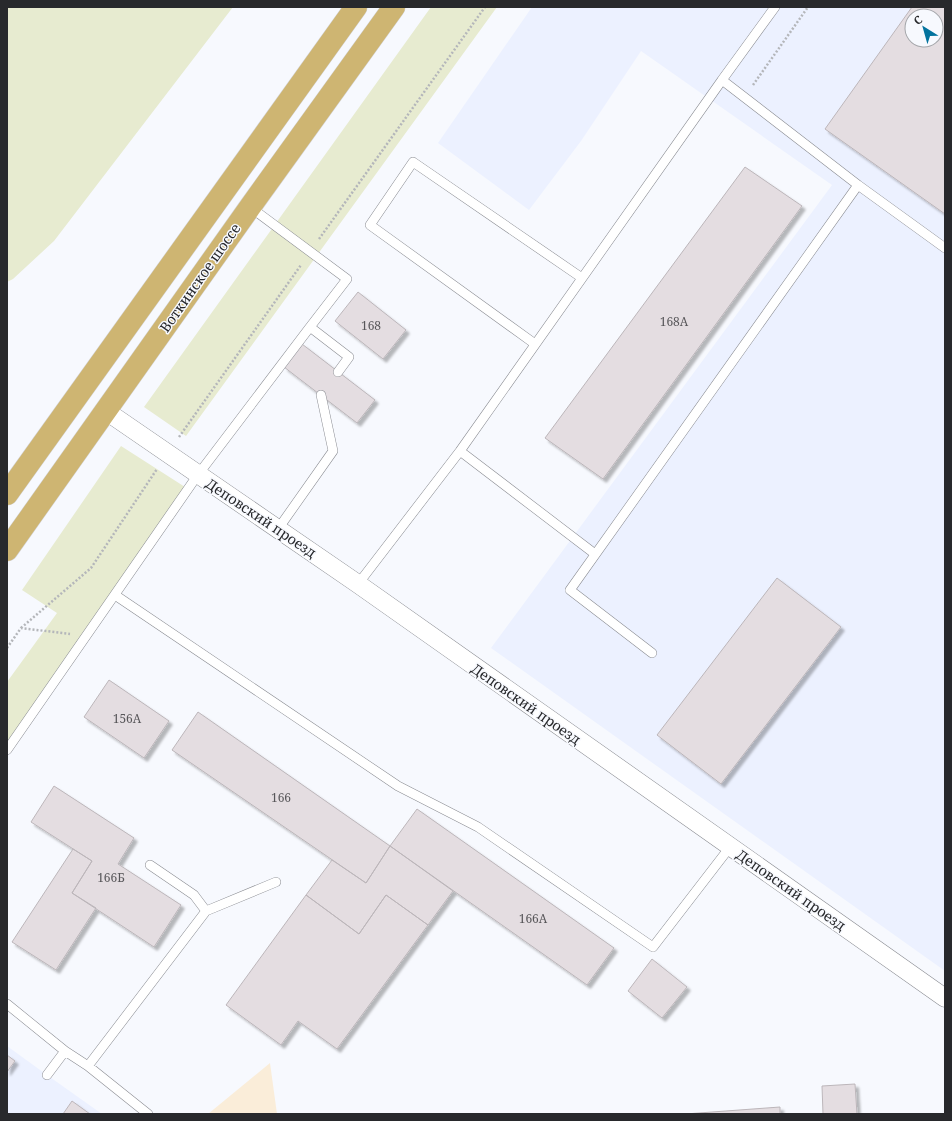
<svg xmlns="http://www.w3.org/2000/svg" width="952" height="1121" font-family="'Noto Serif',serif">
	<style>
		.commercial { fill: #faedd9 }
		.built { fill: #ecf1ff; fill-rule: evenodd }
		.green { fill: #e7ebd0 }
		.building { fill: #e4dde1; stroke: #bcb6ba; fill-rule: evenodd; filter: url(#shadow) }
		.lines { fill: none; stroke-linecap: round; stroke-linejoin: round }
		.service-casing { stroke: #898b91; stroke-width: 10 }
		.minor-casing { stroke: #898b91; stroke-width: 19 }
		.primary-casing { stroke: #d4d4d5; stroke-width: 23 }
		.path { stroke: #b4b6ba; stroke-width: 2.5; stroke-dasharray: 2 2; stroke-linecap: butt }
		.service { stroke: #fff; stroke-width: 9 }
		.minor { stroke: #fff; stroke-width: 18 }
		.primary { stroke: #ceb572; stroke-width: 22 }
		.labels { text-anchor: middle; stroke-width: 3; stroke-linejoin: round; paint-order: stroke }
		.number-label { font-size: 12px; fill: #575659 }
		.street-label { font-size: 14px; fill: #28292c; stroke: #f7f9fe }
	</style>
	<defs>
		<filter id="shadow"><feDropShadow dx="3.5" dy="3.5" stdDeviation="1" flood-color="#0004"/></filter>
	</defs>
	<rect width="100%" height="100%" fill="#f7f9fe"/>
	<path class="commercial" d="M 270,1063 L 277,1114 L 208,1114 Z"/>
	<path class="built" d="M 532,7 L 945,7 L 945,971 L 491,648 L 832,185 L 641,51 L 581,141 L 529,210 L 438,143 ZM 912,16 L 936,16 L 936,40 L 912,40 Z
		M 7,1046 L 47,1075 L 102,1114 L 7,1114 Z"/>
	<path class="green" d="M 7,7 L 233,7 L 54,241 L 13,279 L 7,282 Z
		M 431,7 L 497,7 L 186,436 L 144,407 Z
		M 121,446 L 185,487 L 7,746 L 7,682 L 57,613 L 22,590 Z"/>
	<path class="building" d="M 912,7 L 945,7 L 945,214 L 825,129 ZM 912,16 L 936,16 L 936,40 L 912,40 Z
		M 745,167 L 802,206 L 603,479 L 545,438 Z
		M 358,292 L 406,330 L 383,359 L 335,321 Z
		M 302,344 L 375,400 L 357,423 L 284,367 Z
		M 777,578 L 841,627 L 721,784 L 657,735 Z
		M 109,680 L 169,721 L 144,758 L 84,717 Z
		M 198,712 L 390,846 L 366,883 L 172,750 Z
		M 54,786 L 134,838 L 118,864 L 181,905 L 154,947 L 72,893 L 92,861 L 31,822 Z
		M 417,809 L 614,948 L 587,985 L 390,846 Z
		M 390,846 L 453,891 L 428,925 L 386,895 L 359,934 L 306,895 L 332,860 L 366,883 Z
		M 73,849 L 92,861 L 72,893 L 96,908 L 56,970 L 12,942 Z
		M 306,895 L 359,934 L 386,895 L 428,925 L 337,1049 L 298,1021 L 281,1045 L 226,1005 Z
		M 652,959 L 687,987 L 662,1018 L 628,991 Z
		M 7,1055 L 15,1061 L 7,1072 Z
		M 855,1084 L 857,1114 L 823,1114 L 822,1086 Z
		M 72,1101 L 90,1114 L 63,1114 Z
		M 780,1107 L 780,1114 L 685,1114 Z"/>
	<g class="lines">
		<defs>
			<path id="service" d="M 722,80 L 775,7
				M 250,207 L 347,279 L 310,327
				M 535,344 L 370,225 L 413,162 L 582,278
				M 460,451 L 595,554
				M 278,529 L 333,451 L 321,395
				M 358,584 L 460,451 L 722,80 L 858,185 L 945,248
				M 115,595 L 398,786 L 478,827 L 653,947 L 730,847
				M 652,653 L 570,590 L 858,185
				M 7,750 L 197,476 L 310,327 L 349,357 L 338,372
				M 150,865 L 194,895 L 206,911
				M 7,1004 L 65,1051 L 47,1075
				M 65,1051 L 88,1066 L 148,1114
				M 88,1066 L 206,911 L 276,882"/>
			<path id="minor" d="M 106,411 L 358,584 L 945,998"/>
			<path id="primary" d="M 7,494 L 356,7
				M 7,550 L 250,207 L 394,7"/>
		</defs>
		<use href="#service" class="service-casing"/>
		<use href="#minor" class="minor-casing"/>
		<use href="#primary" class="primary-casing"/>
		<path class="path" d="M 753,85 L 808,7
			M 319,239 L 485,7
			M 179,437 L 301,265
			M 21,628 L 91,568 L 157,469
			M 7,648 L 21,628 L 70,634"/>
		<use href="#service" class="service"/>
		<use href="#minor" class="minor"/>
		<use href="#primary" class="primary"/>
	</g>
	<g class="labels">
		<g class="number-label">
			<text x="674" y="326">168А</text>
			<text x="371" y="330">168</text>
			<text x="127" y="723">156А</text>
			<text x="281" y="802">166</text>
			<text x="111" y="882">166Б</text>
			<text x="533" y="923">166А</text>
		</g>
		<g class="street-label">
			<text transform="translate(200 278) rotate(-55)" y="5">Воткинское шоссе</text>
			<text transform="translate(261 518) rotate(34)" y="5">Деповский проезд</text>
			<text transform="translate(526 704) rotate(35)" y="5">Деповский проезд</text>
			<text transform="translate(791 890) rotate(35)" y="5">Деповский проезд</text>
		</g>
	</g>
	<rect width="952" height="1121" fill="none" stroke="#28292c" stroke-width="16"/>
	<g transform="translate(924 28) rotate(323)"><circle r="19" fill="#f7f9fe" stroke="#a4a6aa"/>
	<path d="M0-3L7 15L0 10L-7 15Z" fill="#03739e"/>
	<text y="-6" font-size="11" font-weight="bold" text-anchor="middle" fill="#28292c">С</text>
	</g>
</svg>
